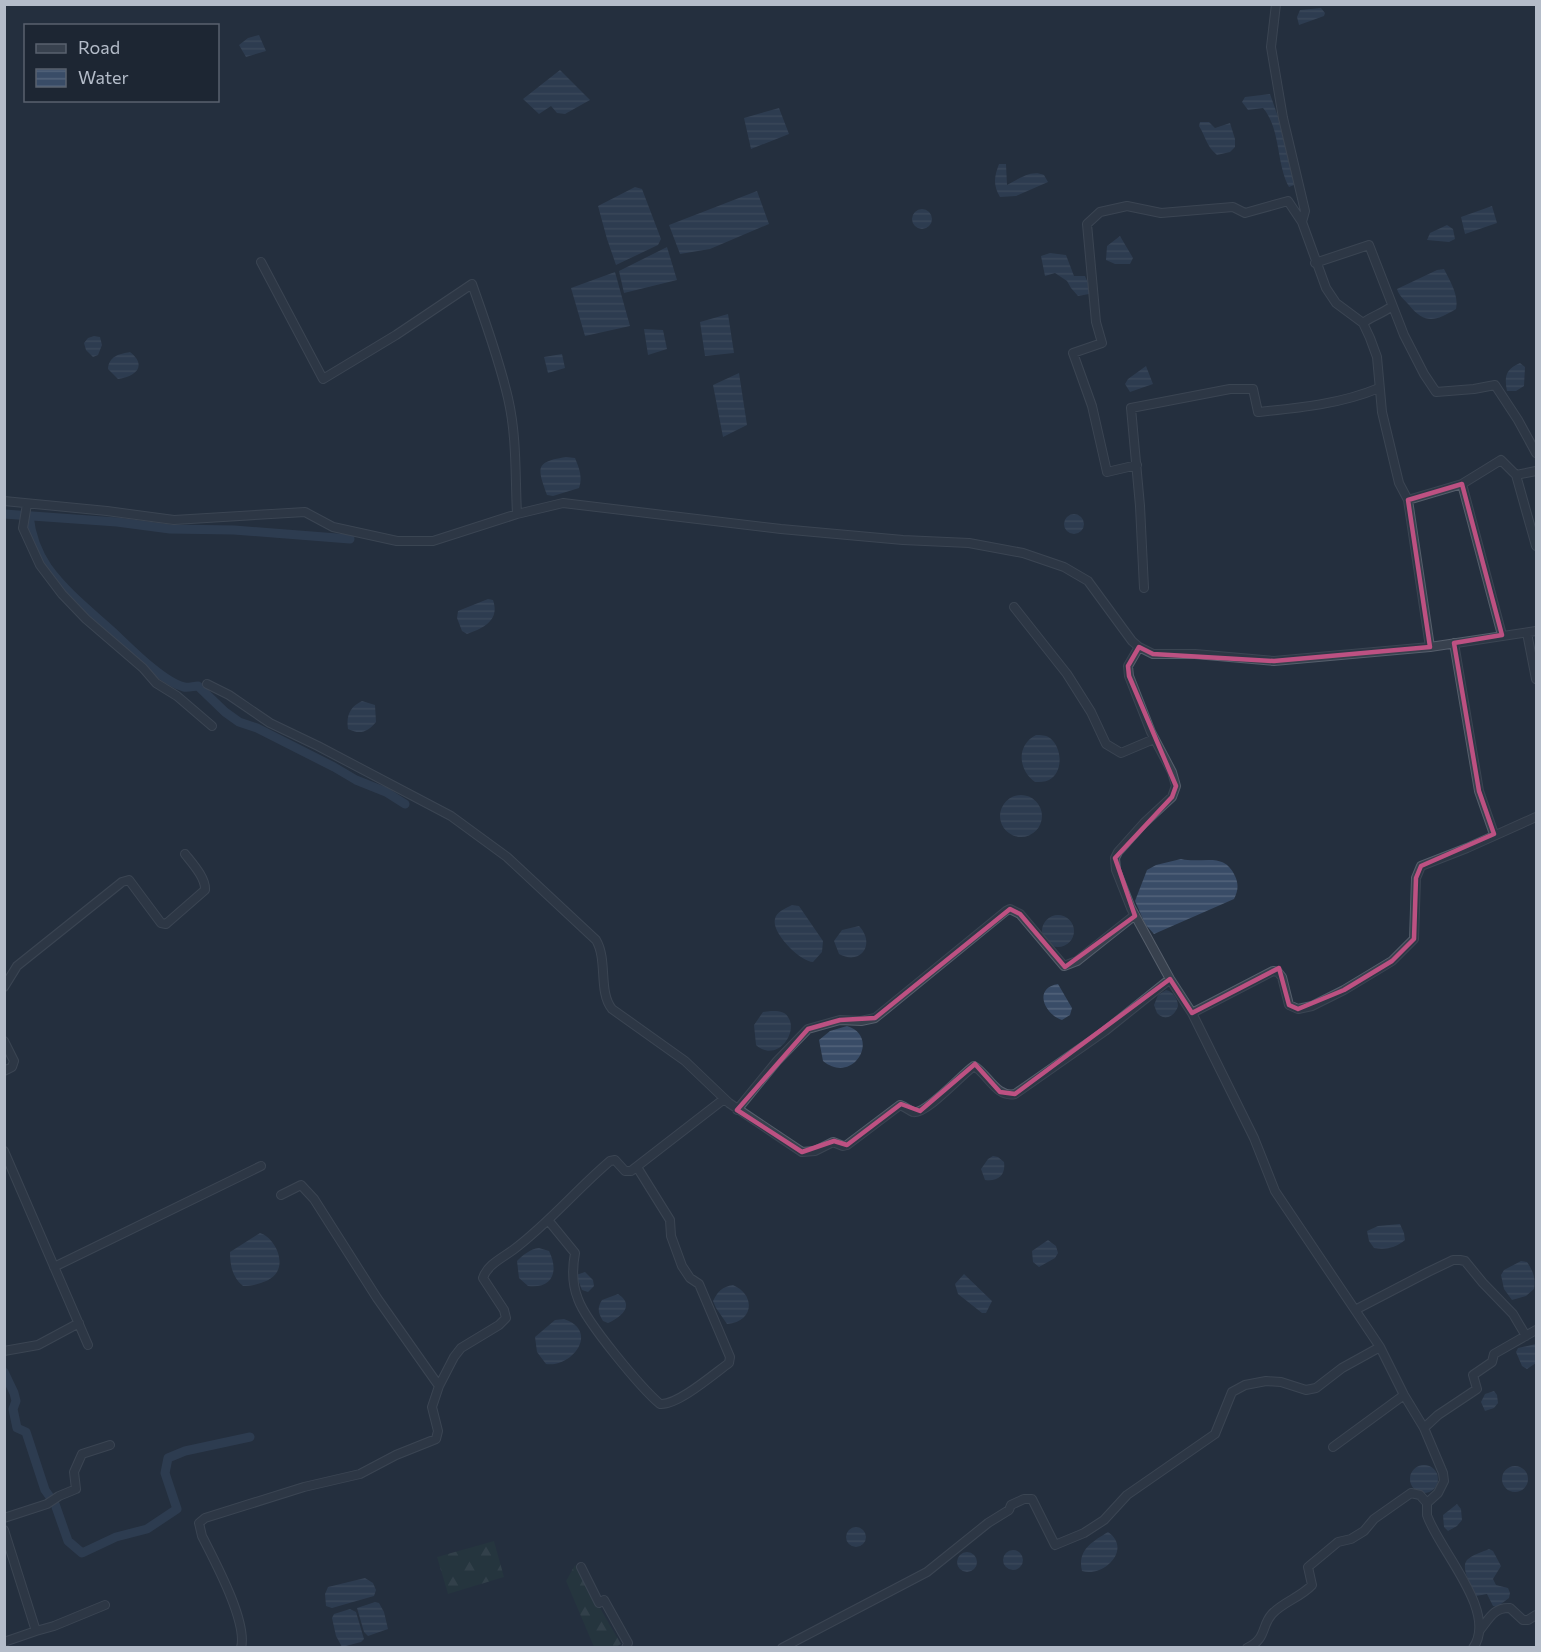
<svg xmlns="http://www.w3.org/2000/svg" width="1541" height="1652" font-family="Commissioner,sans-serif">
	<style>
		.forest { fill: url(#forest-firs) }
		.water { fill: url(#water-rules) }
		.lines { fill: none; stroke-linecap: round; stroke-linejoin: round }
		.canal { stroke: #394c67; stroke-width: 9 }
		.street-casing { stroke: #565f6c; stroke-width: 10 }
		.street { stroke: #38414e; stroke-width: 8 }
		.marked { fill: none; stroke: #bd5182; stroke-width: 4.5; stroke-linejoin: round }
	</style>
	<defs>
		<pattern id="forest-firs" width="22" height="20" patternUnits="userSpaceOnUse" patternTransform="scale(1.5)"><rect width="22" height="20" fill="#263c3f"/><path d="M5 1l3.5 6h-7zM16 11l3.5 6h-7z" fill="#435659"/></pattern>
		<pattern id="water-rules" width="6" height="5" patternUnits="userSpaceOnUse" patternTransform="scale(1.5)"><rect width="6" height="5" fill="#394c67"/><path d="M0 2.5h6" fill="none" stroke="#53647b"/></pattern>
	</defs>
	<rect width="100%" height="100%" fill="#242f3e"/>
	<path class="forest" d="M 494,1541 L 504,1577 L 448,1594 L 437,1557 Z
		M 575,1565 L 621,1644 L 616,1647 L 594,1647 L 566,1581 Z"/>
	<path class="water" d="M 1321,8 L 1325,13 L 1324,16 L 1299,25 L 1297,17 L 1300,10 Z
		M 259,35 L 266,51 L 246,57 L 239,45 L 248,38 Z
		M 560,70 L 590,100 L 565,114 L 557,113 L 551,106 L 539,114 L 523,99 Z
		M 1270,94 L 1281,125 L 1293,177 L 1294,185 L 1289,187 C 1276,163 1281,129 1263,108 L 1248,110 L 1242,102 L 1245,97 Z
		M 779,108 L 789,134 L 751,149 L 744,118 Z
		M 1200,122 L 1209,122 L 1215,128 L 1230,123 L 1235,139 L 1235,147 L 1230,152 L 1217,155 C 1206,146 1206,137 1199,126 Z
		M 999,164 L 1006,164 L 1007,185 C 1019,179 1031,169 1044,175 L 1048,182 L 1016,196 L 1000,197 C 993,185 994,177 999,164 Z
		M 635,187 L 642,189 L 661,239 L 658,245 L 616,265 L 607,239 L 598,206 Z
		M 757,191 L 769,224 L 710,249 L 680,254 L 669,225 Z
		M 1492,206 L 1497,223 L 1465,234 L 1461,217 Z
		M912 219a10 10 0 1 1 20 0a10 10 0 1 1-20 0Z
		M 1447,225 L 1453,229 L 1455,239 L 1449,242 L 1427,240 L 1430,233 Z
		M 1120,236 L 1133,258 L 1130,264 L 1115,264 L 1106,260 L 1107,246 Z
		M 667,247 L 677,280 L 624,293 L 619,271 Z
		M 1050,253 L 1066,255 L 1074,276 L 1085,276 L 1089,285 L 1089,294 L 1078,296 L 1071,288 L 1067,281 L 1055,273 L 1045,276 L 1041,256 Z
		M 1437,270 L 1444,269 C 1450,281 1459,295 1456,309 C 1436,321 1425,325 1409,305 C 1404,299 1399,296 1397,289 Z
		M 615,272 L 630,326 L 585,336 L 571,288 Z
		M 728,314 L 734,353 L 705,356 L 700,322 Z
		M 644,329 L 663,330 L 667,349 L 648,355 Z
		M 94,336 L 100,337 L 102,345 L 98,355 L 93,357 L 86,350 L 84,343 L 88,338 Z
		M 130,352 C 148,366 135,377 118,379 L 108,369 C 109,356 119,354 130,352 Z
		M 562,354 L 565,368 L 548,373 L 544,357 Z
		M 1520,363 L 1525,367 L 1524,386 L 1516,391 L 1507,391 C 1504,376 1506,369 1520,363 Z
		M 1146,366 L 1153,384 L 1130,392 L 1125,384 L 1128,379 Z
		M 739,373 L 747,425 L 723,437 L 713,385 Z
		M 566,457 L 575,458 C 579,468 583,477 579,488 L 553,496 L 547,495 C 537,467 535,462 566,457 Z
		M1064 524a10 10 0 1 1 20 0a10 10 0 1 1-20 0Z
		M 488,599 L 493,600 C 500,620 484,628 467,634 L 462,631 L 457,618 L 458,611 Z
		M 362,701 L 375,705 L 376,722 C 368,732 360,735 348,729 C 346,715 350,707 362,701 Z
		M 1036,735 C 1041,735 1046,735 1050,738 C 1062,747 1064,772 1049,780 C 1045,782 1040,782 1035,782 C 1018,770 1016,745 1036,735 Z
		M1000 816a21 21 0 1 1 42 0a21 21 0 1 1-42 0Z
		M 1181,859 C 1203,864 1224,851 1235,876 C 1239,885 1238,891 1234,899 L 1154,934 L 1145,924 L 1135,901 L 1147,870 L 1156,865 Z
		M 792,905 L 799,906 L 823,941 L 822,952 L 813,962 C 801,962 771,933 775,919 C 776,912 786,908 792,905 Z
		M1042 931a16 16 0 1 1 32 0a16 16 0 1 1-32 0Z
		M 859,926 C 876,944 861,966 839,954 L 834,941 L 842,930 Z
		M 1058,984 L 1072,1008 L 1070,1015 L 1062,1020 C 1044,1014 1033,988 1058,984 Z
		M 1166,990 C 1173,991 1178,999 1178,1006 C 1175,1016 1165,1022 1157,1013 L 1154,1005 L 1158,995 Z
		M 771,1011 C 777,1011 785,1011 788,1017 C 799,1032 777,1064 756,1045 L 754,1025 L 763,1012 Z
		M 847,1026 C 881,1036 854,1086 823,1061 L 819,1040 L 830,1031 Z
		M 993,1156 L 998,1157 L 1004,1162 C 1006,1175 998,1182 985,1180 L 981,1169 L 988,1159 Z
		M 1400,1224 L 1404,1233 L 1405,1240 C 1395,1248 1386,1250 1374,1248 L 1369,1241 L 1367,1231 L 1378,1226 Z
		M 260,1233 C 273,1237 285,1258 277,1272 C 271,1282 254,1286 243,1286 C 232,1277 230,1265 230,1252 Z
		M 1048,1240 L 1056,1246 L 1058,1253 L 1055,1258 L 1039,1267 L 1033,1262 L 1032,1251 Z
		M 539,1248 L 549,1251 C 559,1271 553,1289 528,1286 L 519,1278 L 517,1261 C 523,1255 530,1249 539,1248 Z
		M 1521,1261 L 1527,1262 C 1533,1271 1536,1278 1534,1289 L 1526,1296 L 1512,1300 L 1504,1289 L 1501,1275 L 1504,1270 Z
		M 585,1272 L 593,1280 L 594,1286 L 588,1292 L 582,1290 L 576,1275 Z
		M 964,1274 L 992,1301 L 986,1313 L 982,1313 L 958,1294 L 955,1284 Z
		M 733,1285 C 756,1295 754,1322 727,1324 L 716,1308 L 713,1301 C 718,1291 722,1287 733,1285 Z
		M 618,1294 C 635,1305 622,1317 608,1323 L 603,1321 C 598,1313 597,1308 602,1300 Z
		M 564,1319 C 600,1331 572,1368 546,1364 L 537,1352 L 535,1337 L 555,1320 Z
		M 1536,1344 L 1536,1363 L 1527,1369 L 1522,1366 L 1516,1352 L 1518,1348 Z
		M 1494,1391 L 1497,1395 L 1498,1403 L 1494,1408 L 1485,1411 L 1481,1402 L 1485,1394 Z
		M1410 1479a14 14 0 1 1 28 0a14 14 0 1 1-28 0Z
		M1502 1479a13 13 0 1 1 26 0a13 13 0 1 1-26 0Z
		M 1457,1504 L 1461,1509 L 1462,1520 L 1457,1526 L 1448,1531 L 1444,1527 L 1443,1515 Z
		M846 1537a10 10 0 1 1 20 0a10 10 0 1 1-20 0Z
		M 1108,1532 C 1133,1549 1103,1578 1082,1571 C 1077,1550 1092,1542 1108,1532 Z
		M 1489,1549 L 1493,1551 L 1501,1566 L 1493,1579 L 1496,1585 L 1508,1588 L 1510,1593 L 1509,1598 L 1497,1607 L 1493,1606 L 1487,1594 L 1476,1596 C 1472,1588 1460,1568 1467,1560 C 1472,1555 1482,1552 1489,1549 Z
		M1003 1560a10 10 0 1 1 20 0a10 10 0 1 1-20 0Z
		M957 1562a10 10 0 1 1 20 0a10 10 0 1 1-20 0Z
		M 365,1578 L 373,1583 L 376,1590 L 374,1596 L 332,1608 L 326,1606 L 325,1594 L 328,1587 Z
		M 375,1602 L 379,1603 L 384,1612 L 388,1629 L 368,1636 L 364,1632 L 357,1608 Z
		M 350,1609 L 356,1612 L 364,1639 L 361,1642 L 342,1647 L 336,1636 L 332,1618 L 334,1614 Z"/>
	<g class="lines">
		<path class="canal" d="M 4,514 L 117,522 L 170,529 L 234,530 L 350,539
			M 29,516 C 31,535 37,552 48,568 C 67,594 91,612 114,633 C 130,648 163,682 184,687 C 188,688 194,686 198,686 L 225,712 L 239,722 L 257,728 L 334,767 L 356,780 L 386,792 L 405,804
			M 4,1372 L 14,1393 L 16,1401 L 13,1409 L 17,1428 L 26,1432 L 45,1490 L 55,1504 L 68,1541 L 82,1553 L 116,1537 L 147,1529 L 177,1509 L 165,1473 L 168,1458 L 185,1451 L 250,1437"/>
		<defs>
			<path id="street" d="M 1276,4 L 1271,47 L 1283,118 L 1305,211 L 1302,222 L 1326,288 L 1336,303 L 1363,323 L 1370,338 L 1377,357 L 1382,412 L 1399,483 L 1408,500 L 1430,647
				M 261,262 L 323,379 L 396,335 L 472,284 C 485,321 499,359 508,398 C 517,437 515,475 517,514
				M 1315,263 L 1369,245 L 1404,335 L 1424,374 L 1436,392 L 1474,389 L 1495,385 L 1518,420 L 1536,453
				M 1363,323 C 1372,316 1382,314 1392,306
				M 1137,465 L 1107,472 L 1092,406 L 1073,353 L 1102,343 L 1096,322 L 1087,224 L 1100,212 L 1127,206 L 1161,213 L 1233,207 L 1245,213 L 1288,201 L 1302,222
				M 1516,475 L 1536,471
				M 1462,484 L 1501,460 L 1516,475 L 1536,546
				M 1408,500 L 1462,484 L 1502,635
				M 4,501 L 107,511 L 174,520 L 305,512 L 333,527 L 397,541 L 433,541 L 517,514 L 563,503 L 781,529 L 903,540 L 969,543 L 1023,553 L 1064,567 L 1088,581 L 1132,641 L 1139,647 L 1153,654 L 1195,654 L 1274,661 L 1430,647 L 1536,631
				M 27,504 L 23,528 L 40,565 L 62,594 L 86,619 L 143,668 L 156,683 L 177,696 L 212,726
				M 1144,588 L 1140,506 L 1131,408 L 1230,389 L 1253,389 L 1258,412 C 1299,408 1341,404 1379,388
				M 1014,607 L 1067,674 L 1091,712 L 1106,744 L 1121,753 L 1154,739
				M 1527,633 L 1536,679
				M 1454,643 L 1479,791 L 1494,834
				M 1139,647 L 1128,666 L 1129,676 L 1151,732 L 1172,772 L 1176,786 L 1172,797 L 1144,823 L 1118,852 L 1115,858 L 1116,870 L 1131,908 L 1170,979 L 1192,1013 L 1254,1138 L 1275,1191 L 1380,1347 L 1404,1395 L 1424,1428 L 1443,1473 L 1444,1481 L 1438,1493 L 1427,1503 L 1427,1515 C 1438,1549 1499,1612 1473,1648
				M 207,684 L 229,695 L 270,723 L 318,746 L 451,816 L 507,857 L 596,940 C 608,960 598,992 612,1009 L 685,1061 L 729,1103 L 802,1152 L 815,1151 L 833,1142 L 843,1146 L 847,1145 L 900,1105 C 905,1107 909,1110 913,1112 C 926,1115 962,1074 974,1066 C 988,1074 996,1098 1015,1094 L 1105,1031 L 1170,979
				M 4,987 L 17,966 L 122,882 L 129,880 L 161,923 L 166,924 L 205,890 C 206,878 192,863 185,854
				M 1192,1013 L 1273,971 L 1278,972 L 1282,977 L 1289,1005 L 1298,1009 L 1312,1006 L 1344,990 L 1392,961 L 1414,939 L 1416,878 L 1421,866 L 1467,848 L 1536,817
				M 4,1041 L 14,1061 L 12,1067 L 4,1071
				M 737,1110 L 777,1061 L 808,1029 L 840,1020 L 861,1021 L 875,1018 L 1006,911 L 1010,909 L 1020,914 L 1064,966 L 1077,961 L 1135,915
				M 4,1151 L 88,1345
				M 281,1195 L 301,1185 L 314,1199 L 377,1298 L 439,1386
				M 548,1220 L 575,1253 C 572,1269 572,1284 578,1299 C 586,1322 641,1388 660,1404 C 677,1406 715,1373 729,1363 L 730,1357 L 699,1284 L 690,1278 L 682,1266 L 671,1236 L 670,1220 L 637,1167
				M 54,1267 L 261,1166
				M 1355,1310 L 1428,1272 L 1453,1260 L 1460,1260 L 1465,1261 L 1483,1283 L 1513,1314 L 1526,1336
				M 4,1351 L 38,1345 L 79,1323
				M 1424,1428 L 1438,1415 L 1477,1389 L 1473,1375 L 1492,1362 L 1494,1354 L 1536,1330
				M 1333,1447 L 1404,1395
				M 4,1518 L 47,1504 L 59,1496 L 76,1489 L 74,1472 L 82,1454 L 110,1445
				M 4,1530 L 36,1631 L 4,1642
				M 581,1567 L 599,1603 L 604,1600 L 628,1643 L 626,1648
				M 1480,1630 C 1489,1619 1494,1607 1510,1608 L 1523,1620 L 1528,1620 L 1536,1615
				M 36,1631 L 54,1626 L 105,1605
				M 241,1648 C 248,1622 214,1560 202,1536 L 199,1523 L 205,1518 L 304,1487 L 360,1474 L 396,1455 L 436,1439 L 438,1431 L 432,1407 L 439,1386 L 454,1357 L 461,1348 L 499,1325 L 506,1318 L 504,1310 L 483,1278 C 487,1265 502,1258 513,1250 C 548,1224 576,1190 610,1161 L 615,1160 L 625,1171 L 631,1171 L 724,1099
				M 782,1648 L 927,1572 L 988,1523 L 1009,1510 L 1011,1505 L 1024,1499 L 1032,1499 L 1055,1545 L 1084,1533 L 1104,1520 L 1127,1495 L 1215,1434 L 1232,1392 L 1245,1385 L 1266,1381 L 1281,1382 L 1306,1390 L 1316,1388 L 1342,1368 L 1380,1347
				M 1247,1648 C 1267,1639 1261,1626 1272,1614 C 1283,1602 1301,1597 1312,1585 L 1308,1567 L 1338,1542 L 1351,1539 L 1364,1531 L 1374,1519 L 1411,1493 L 1420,1495 L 1427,1503"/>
		</defs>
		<use href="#street" class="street-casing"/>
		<use href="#street" class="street"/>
	</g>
	<path d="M0 0H1541V1652H0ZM 1462,484 L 1502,635 L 1454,643 L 1479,791 L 1494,834 L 1421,866 L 1416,878 L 1414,939 L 1392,961 L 1344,990 L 1298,1009 L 1289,1005 L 1279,968 L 1192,1013 L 1170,979 L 1015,1094 L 1000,1092 L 975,1064 L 920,1111 L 901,1104 L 847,1145 L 834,1141 L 802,1152 L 737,1110 L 808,1029 L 840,1020 L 875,1018 L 1010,909 L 1020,914 L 1065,967 L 1135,916 L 1115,858 L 1172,797 L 1176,786 L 1129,676 L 1128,666 L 1139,647 L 1153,654 L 1274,661 L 1430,647 L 1408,500 Z" fill="#242f3e" fill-opacity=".55" fill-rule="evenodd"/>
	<path class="marked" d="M 1462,484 L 1502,635 L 1454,643 L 1479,791 L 1494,834 L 1421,866 L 1416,878 L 1414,939 L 1392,961 L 1344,990 L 1298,1009 L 1289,1005 L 1279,968 L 1192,1013 L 1170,979 L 1015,1094 L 1000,1092 L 975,1064 L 920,1111 L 901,1104 L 847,1145 L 834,1141 L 802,1152 L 737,1110 L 808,1029 L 840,1020 L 875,1018 L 1010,909 L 1020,914 L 1065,967 L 1135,916 L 1115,858 L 1172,797 L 1176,786 L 1129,676 L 1128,666 L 1139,647 L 1153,654 L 1274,661 L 1430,647 L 1408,500 Z"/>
	<rect width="1541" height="1652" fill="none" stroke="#b4bcc9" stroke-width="12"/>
	<rect x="24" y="24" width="195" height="78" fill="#1d2633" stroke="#59626f" stroke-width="1.5"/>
	<rect x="36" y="44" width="30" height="9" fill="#38414e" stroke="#59626f" stroke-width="1.5"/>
	<text x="78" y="54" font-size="18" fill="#b4bcc9">Road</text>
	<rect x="36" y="69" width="30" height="18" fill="url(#water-rules)" stroke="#59626f" stroke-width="1.5"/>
	<text x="78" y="84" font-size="18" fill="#b4bcc9">Water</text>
</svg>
